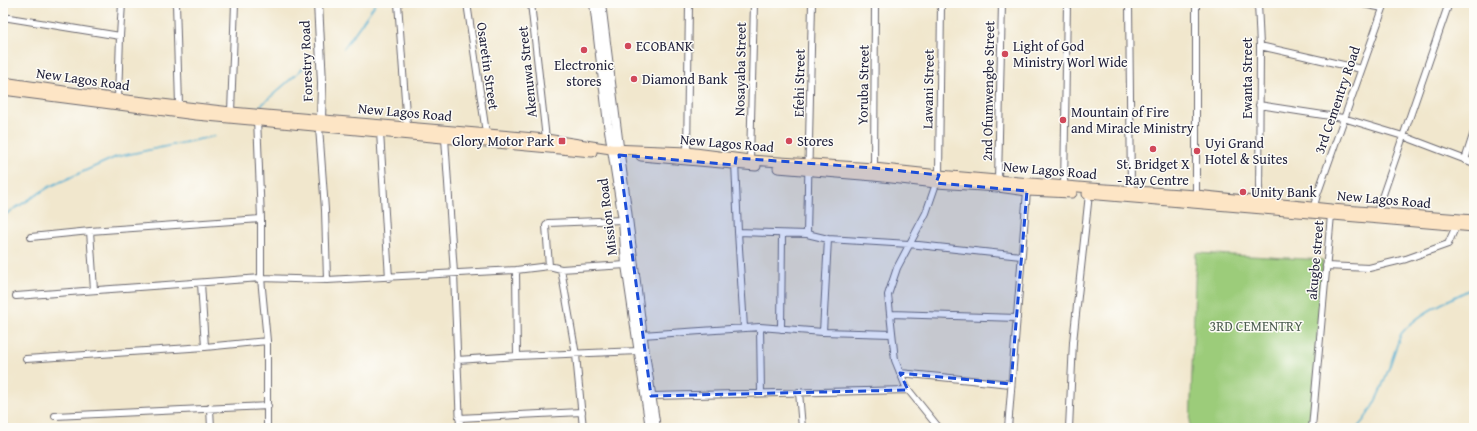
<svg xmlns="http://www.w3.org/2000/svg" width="1477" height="431" font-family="'Gentium Book Plus',serif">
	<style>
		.green { fill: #9ccc7a; stroke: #5f775a }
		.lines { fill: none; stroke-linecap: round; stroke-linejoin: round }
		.stream { stroke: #55afd2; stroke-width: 1.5 }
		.minor-casing { stroke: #6a676e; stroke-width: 8 }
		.tertiary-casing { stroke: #6a676e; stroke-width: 10 }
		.secondary-casing { stroke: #6a676e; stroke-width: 11 }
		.minor { stroke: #fff; stroke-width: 6 }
		.tertiary { stroke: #fff; stroke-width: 8 }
		.secondary { stroke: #fde5c5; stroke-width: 9 }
		.marked { fill: #1d4ed8; fill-opacity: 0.2; stroke: #1d4ed8; stroke-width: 3; stroke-dasharray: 8 5; stroke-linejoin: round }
		.poi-dot { fill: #d1495b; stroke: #fdfcf7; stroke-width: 1.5 }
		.labels { text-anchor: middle; stroke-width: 3; stroke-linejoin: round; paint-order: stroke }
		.poi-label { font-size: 14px; fill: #22223b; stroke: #fdfcf7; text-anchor: start }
		.street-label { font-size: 14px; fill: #22223b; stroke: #fdfcf7 }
		.park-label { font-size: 14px; fill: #4d5e51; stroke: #fdfcf7 }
	</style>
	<rect width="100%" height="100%" fill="#fdfcf7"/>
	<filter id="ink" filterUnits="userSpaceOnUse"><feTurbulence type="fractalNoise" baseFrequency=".025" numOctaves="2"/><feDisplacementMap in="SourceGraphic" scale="8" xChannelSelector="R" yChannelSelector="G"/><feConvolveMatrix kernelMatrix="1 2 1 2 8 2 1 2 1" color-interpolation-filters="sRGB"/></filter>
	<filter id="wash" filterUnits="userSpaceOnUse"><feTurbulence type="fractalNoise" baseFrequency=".012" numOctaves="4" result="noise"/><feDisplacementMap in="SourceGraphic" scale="16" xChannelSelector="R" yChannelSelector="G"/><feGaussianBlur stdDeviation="0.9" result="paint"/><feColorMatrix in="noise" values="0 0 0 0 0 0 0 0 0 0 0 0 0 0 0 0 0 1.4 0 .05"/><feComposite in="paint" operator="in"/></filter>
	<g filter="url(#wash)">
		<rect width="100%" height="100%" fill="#f1e7cd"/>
		<path class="green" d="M 1196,253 L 1323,260 L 1313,396 L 1309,428 L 1190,428 Z"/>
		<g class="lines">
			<path class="stream" d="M 344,48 L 376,3
				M 258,108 L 310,62
				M 3,216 L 49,187 L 116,157 L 215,136
				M 3,417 L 8,428
				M 1357,428 C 1380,404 1389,365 1401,334 C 1420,311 1449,301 1474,287"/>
		</g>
	</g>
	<g filter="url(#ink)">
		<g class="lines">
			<defs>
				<path id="minor" d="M 176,3 L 179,105
					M 398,3 L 407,127
					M 467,3 L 486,133
					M 531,3 L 546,139
					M 1129,3 L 1131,190
					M 1258,3 L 1260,46 L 1259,201
					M 1358,3 L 1383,8
					M 3,17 L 120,36
					M 1260,46 L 1361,69
					M 118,99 L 120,36 L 122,3
					M 1259,105 L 1343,118 L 1403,136 L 1474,163
					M 231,112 L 235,3
					M 257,118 L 261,219 L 261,278 L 267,341 L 267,428
					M 319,127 L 325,210 L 327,280
					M 380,132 L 389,278
					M 445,138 L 454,273 L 460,428
					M 687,155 L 689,3
					M 750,160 L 754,3
					M 1465,160 L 1474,132
					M 735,162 L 738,232 L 744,328
					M 874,168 L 875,3
					M 998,180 L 1002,3
					M 1064,186 L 1067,3
					M 1196,195 L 1196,3
					M 1314,206 L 1317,195 L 1385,3
					M 1377,212 L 1449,3
					M 90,231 L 94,290
					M 738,232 L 807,234 L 828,239 L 909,244 L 1021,256
					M 807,234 L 812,3
					M 31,237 L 90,231 L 261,219
					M 549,266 L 546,226 L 548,223 L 623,220
					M 1326,266 L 1369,268 L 1406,259 L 1448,244 L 1456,226
					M 561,269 L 576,355 L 583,428
					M 516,270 L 517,356
					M 201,283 L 205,347
					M 16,296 L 261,278 L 327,280 L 516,270 L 549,266 L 561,269 L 626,265
					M 891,314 L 1017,318
					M 760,327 L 761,393
					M 781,329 L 782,234
					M 823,332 L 828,239
					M 642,335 L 760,327 L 823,332 L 892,334
					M 26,359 L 205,347 L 267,341
					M 457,360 L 517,356 L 639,351
					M 900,373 L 1011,384
					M 799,392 L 802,428
					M 651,396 L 908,390
					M 210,408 L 211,428
					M 55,416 L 268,406
					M 459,418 L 582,412
					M 939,428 L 906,387 L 895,360 L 888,295 L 897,268 L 926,213 L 939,175 L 941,3
					M 1008,428 L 1027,191
					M 1069,428 L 1073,342 L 1089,194
					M 1312,428 L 1331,215"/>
				<path id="tertiary" d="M 318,3 L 322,83 L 321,119
					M 594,3 L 608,124 L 623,220 L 626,265 L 650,428
					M 601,3 L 644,346 L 656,428"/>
				<path id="secondary" d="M 3,82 L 118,99 L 231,112 L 546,139 L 611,149 L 687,152 L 750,160 L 874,168 L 939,175 L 1090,188 L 1196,195 L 1331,209 L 1474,220
					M 3,90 L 196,115 L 592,152
					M 641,156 L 756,166
					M 778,168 L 874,176 L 936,183 L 998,187 L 1027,191 L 1072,193
					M 1087,194 L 1474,227"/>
			</defs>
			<use href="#minor" class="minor-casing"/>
			<use href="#tertiary" class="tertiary-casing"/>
			<use href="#secondary" class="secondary-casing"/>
			<use href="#minor" class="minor"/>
			<use href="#tertiary" class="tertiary"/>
			<use href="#secondary" class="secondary"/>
		</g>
	</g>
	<path class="marked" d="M 619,155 L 735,165 L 736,158 L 874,168 L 939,175 L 936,183 L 1027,191 L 1011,384 L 900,373 L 908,390 L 651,396 Z"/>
	<g class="poi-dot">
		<circle cx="628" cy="46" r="4"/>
		<circle cx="584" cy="50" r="4"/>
		<circle cx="1005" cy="54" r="4"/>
		<circle cx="634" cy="79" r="4"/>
		<circle cx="1063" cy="120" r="4"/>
		<rect x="558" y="137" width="8" height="8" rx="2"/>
		<circle cx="789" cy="141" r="4"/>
		<circle cx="1153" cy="149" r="4"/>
		<circle cx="1197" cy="151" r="4"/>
		<circle cx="1243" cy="192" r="4"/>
	</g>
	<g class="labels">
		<g class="poi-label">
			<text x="636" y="51">ECOBANK</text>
			<text x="1013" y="51">Light of God<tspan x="1013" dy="16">Ministry Worl Wide</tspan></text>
			<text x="584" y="70" text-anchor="middle">Electronic<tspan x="584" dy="16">stores</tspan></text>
			<text x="642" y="84">Diamond Bank</text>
			<text x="1071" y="117">Mountain of Fire<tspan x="1071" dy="16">and Miracle Ministry</tspan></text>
			<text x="554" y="146" text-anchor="end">Glory Motor Park</text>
			<text x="797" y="146">Stores</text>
			<text x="1205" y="148">Uyi Grand<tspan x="1205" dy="16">Hotel &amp; Suites</tspan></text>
			<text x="1153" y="169" text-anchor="middle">St. Bridget X<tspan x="1153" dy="16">- Ray Centre</tspan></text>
			<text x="1251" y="197">Unity Bank</text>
		</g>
		<g class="street-label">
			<text transform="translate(306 61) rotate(-92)" y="5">Forestry Road</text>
			<text transform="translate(488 66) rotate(82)" y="5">Osaretin Street</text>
			<text transform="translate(740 69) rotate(-89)" y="5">Nosayaba Street</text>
			<text transform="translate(527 72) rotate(-96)" y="5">Akenuwa Street</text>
			<text transform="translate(1247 78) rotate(-90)" y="5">Ewanta Street</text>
			<text transform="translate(83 79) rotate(8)" y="5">New Lagos Road</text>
			<text transform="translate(799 83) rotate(-89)" y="5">Efehi Street</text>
			<text transform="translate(863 85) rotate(-89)" y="5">Yoruba Street</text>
			<text transform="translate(928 89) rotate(-89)" y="5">Lawani Street</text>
			<text transform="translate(988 91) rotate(-89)" y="5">2nd Ofumwengbe Street</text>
			<text transform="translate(1337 100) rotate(-71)" y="5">3rd Cementry Road</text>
			<text transform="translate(405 112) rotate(5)" y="5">New Lagos Road</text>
			<text transform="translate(727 143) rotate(5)" y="5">New Lagos Road</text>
			<text transform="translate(1050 170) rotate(5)" y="5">New Lagos Road</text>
			<text transform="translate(1384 199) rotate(5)" y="5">New Lagos Road</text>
			<text transform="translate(607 217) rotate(-97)" y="5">Mission Road</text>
			<text transform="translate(1315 260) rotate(-85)" y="5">akugbe street</text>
		</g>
		<g class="park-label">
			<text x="1256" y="331">3RD CEMENTRY</text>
		</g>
	</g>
	<rect width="1477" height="431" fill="none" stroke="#fdfcf7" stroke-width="16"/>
</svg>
